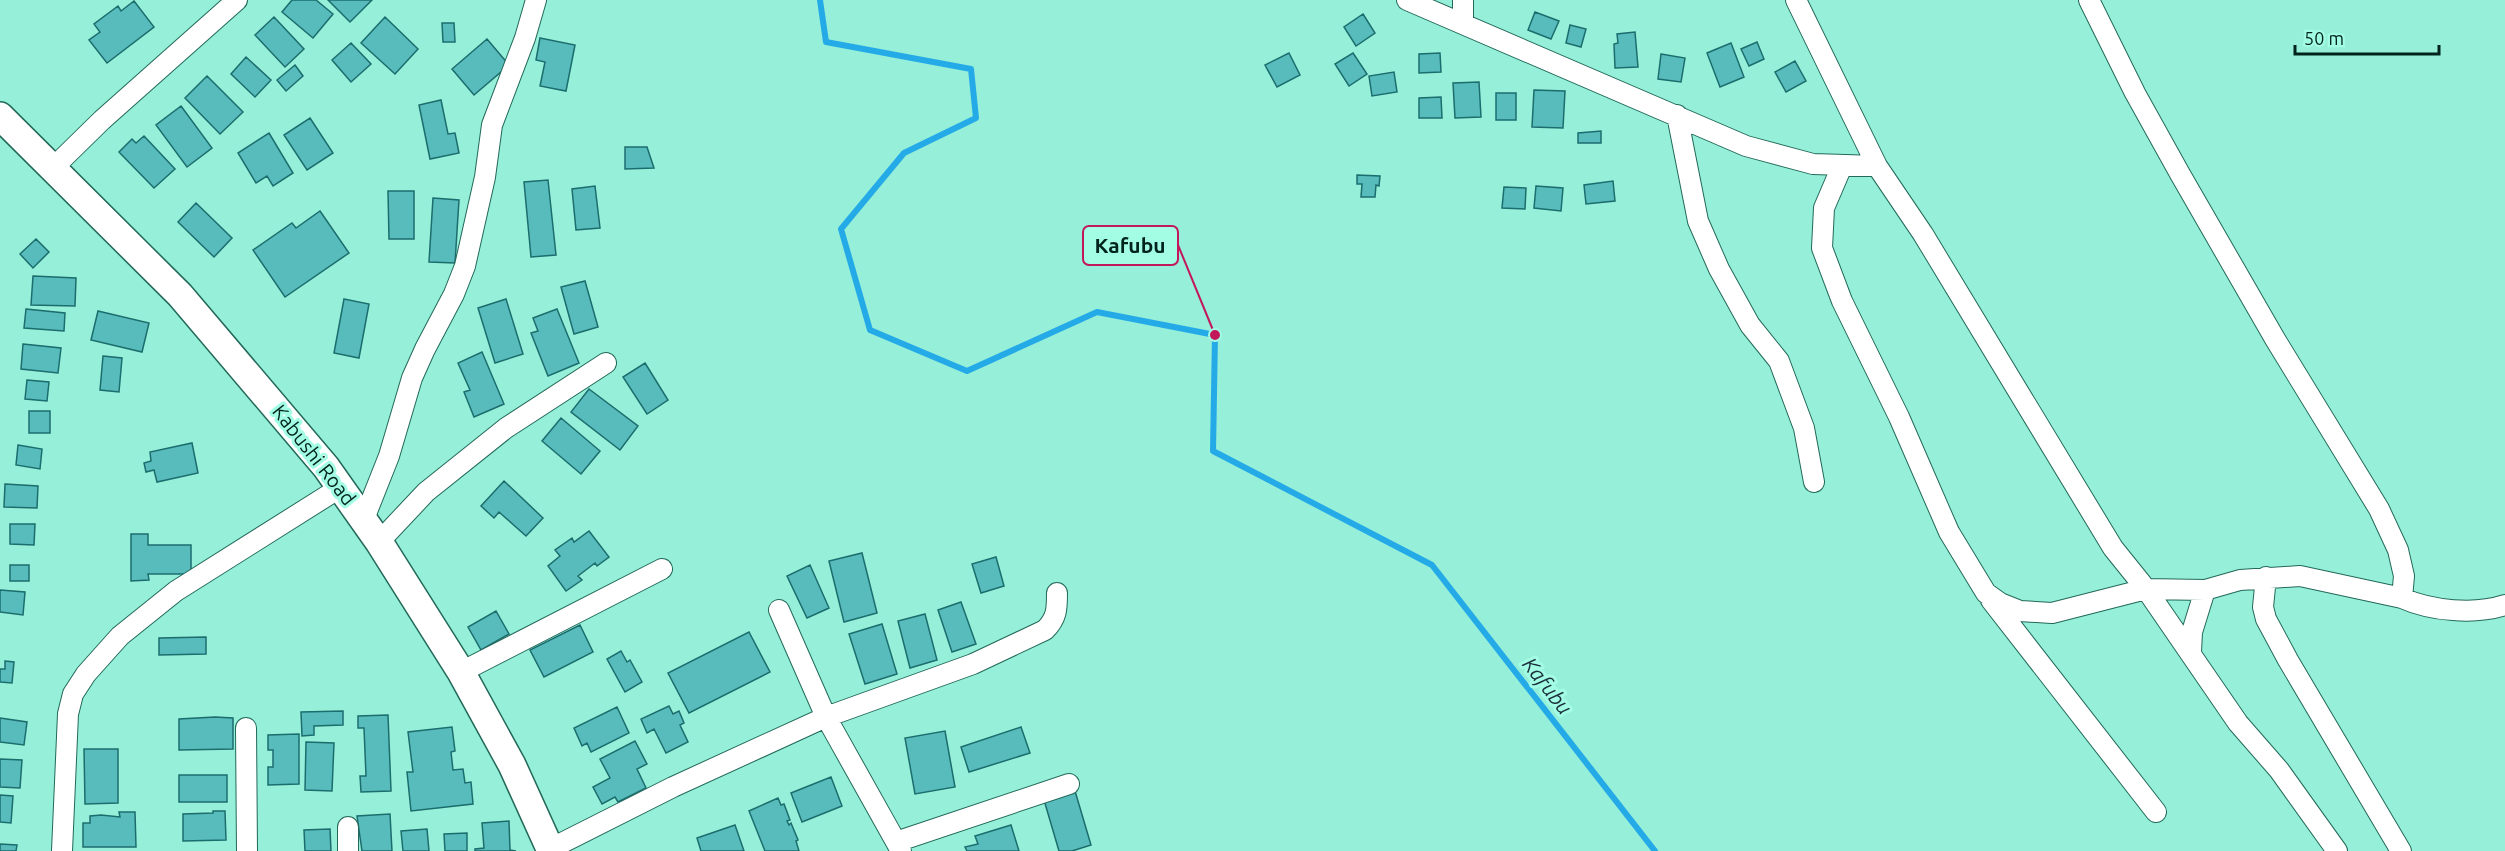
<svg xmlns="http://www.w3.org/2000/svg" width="2505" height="851" font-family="Ubuntu,sans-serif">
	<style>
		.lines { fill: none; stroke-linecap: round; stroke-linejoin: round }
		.stream { stroke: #25aae8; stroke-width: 6 }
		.building { fill: #58bcbc; stroke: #1c6d6d; stroke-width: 1.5 }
		.minor-casing { stroke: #226959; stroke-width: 22 }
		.secondary-casing { stroke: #226959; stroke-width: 30 }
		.minor { stroke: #fff; stroke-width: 20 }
		.secondary { stroke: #fff; stroke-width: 27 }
		.labels { text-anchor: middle; stroke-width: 6; stroke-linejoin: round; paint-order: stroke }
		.street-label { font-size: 20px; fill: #00241c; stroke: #a3fde5 }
		.water-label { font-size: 21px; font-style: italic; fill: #1c303c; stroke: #a3fde5 }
		.leader { fill: none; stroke: #c2185b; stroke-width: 2 }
		.callout-dot { fill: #c2185b; stroke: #a3fde5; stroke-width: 2 }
		.callout { fill: #a3fde5; stroke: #c2185b; stroke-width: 2 }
		.callout-label { font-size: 21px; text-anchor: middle; font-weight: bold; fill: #00241c }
	</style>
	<rect width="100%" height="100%" fill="#96efd8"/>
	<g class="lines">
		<path class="stream" d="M 820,0 L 826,42 L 971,69 L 976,118 L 904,153 L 841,229 L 870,330 L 967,371 L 1097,312 L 1215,335 L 1213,451 L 1432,565 L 1655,851"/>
	</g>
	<path class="building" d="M 292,0 L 316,0 L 333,14 L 313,38 L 282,12 Z
		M 328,0 L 372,0 L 350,22 Z
		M 134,1 L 154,27 L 107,63 L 89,40 L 100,32 L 94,24 L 118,6 L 121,11 Z
		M 1535,12 L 1559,21 L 1551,39 L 1528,30 Z
		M 1363,14 L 1375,33 L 1356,46 L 1344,27 Z
		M 274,17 L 304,49 L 285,67 L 255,35 Z
		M 385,17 L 418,49 L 395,74 L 361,43 Z
		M 442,23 L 454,23 L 455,42 L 443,42 Z
		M 1570,25 L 1586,29 L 1581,47 L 1566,43 Z
		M 1635,32 L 1638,67 L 1615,68 L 1614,44 L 1618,43 L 1617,34 Z
		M 540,38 L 575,45 L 566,91 L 540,86 L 545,62 L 536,60 Z
		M 487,39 L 509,65 L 474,95 L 452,69 Z
		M 1757,42 L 1764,59 L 1749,66 L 1741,49 Z
		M 351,43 L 371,64 L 351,82 L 332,60 Z
		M 1731,43 L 1744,77 L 1720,87 L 1707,53 Z
		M 1289,53 L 1300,75 L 1277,87 L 1265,65 Z
		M 1353,53 L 1367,74 L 1349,86 L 1335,64 Z
		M 1440,53 L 1441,72 L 1419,73 L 1419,54 Z
		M 1661,54 L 1685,58 L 1681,82 L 1658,79 Z
		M 246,57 L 271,80 L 255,97 L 231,74 Z
		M 1795,61 L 1806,81 L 1786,92 L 1775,72 Z
		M 295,65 L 303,76 L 286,91 L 277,80 Z
		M 1394,72 L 1397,92 L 1372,96 L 1369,76 Z
		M 207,76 L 243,112 L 220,134 L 185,98 Z
		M 1479,82 L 1481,117 L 1455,118 L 1453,83 Z
		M 1534,90 L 1565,91 L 1563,128 L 1532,127 Z
		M 1496,93 L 1516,93 L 1516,120 L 1496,120 Z
		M 1441,97 L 1442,118 L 1419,118 L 1419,98 Z
		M 441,100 L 448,134 L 455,133 L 459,153 L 430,159 L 419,105 Z
		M 181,106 L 212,148 L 187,167 L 156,125 Z
		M 310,118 L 333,153 L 307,170 L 284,135 Z
		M 1601,131 L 1601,143 L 1578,143 L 1578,133 Z
		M 269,133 L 293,173 L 273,186 L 267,176 L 256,183 L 238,153 Z
		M 144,136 L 175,169 L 154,188 L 119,152 L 132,139 L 136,143 Z
		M 625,147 L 647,147 L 654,168 L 625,169 Z
		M 1357,175 L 1380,176 L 1379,186 L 1376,185 L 1375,197 L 1361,197 L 1362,184 L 1357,184 Z
		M 548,180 L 556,255 L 531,257 L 524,182 Z
		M 1613,181 L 1615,201 L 1586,204 L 1584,185 Z
		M 595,186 L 600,228 L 576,230 L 572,189 Z
		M 1536,186 L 1563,188 L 1561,211 L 1534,208 Z
		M 1504,187 L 1526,188 L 1525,209 L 1502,208 Z
		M 388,191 L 414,191 L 414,239 L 389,239 Z
		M 433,198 L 459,200 L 455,263 L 429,262 Z
		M 196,203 L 232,238 L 214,257 L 178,222 Z
		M 320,211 L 349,253 L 285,297 L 253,250 L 292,223 L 296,228 Z
		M 36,239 L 49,252 L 33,268 L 20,254 Z
		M 33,276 L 76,278 L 75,306 L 31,305 Z
		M 585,281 L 598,327 L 574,334 L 561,287 Z
		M 344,299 L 369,304 L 359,358 L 334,353 Z
		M 506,299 L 523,354 L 495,363 L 478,308 Z
		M 26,309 L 65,313 L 64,331 L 24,328 Z
		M 557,309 L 579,363 L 548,376 L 531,333 L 538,331 L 533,318 Z
		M 98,311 L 149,323 L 142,352 L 91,340 Z
		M 23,344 L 61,348 L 58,373 L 21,369 Z
		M 482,352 L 504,404 L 474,417 L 464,392 L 470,390 L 458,363 Z
		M 103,356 L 122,358 L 119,392 L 100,390 Z
		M 645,363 L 668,400 L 647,414 L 623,377 Z
		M 27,380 L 49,382 L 47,401 L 25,399 Z
		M 589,389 L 638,426 L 620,450 L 571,412 Z
		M 29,411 L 50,411 L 50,433 L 29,433 Z
		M 561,418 L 600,451 L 581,474 L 542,441 Z
		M 192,443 L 198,473 L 157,482 L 154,470 L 146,472 L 144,463 L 151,461 L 150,452 Z
		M 18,445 L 42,449 L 40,469 L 16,465 Z
		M 504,481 L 543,518 L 526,536 L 499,512 L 494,518 L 481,506 Z
		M 5,484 L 38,486 L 37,508 L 4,507 Z
		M 10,524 L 35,524 L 34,545 L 10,544 Z
		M 589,531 L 609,557 L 597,566 L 595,563 L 578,576 L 582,580 L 566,591 L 548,566 L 560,556 L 555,550 L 572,538 L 574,542 Z
		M 131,534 L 148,534 L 148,545 L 191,545 L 191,574 L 148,574 L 149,580 L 131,581 Z
		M 862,553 L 877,613 L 844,622 L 829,561 Z
		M 996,557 L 1004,586 L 981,593 L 972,564 Z
		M 10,565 L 29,565 L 29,581 L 10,581 Z
		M 810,565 L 829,608 L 807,618 L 787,576 Z
		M 0,590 L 25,592 L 23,615 L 0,612 Z
		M 961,602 L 976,644 L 952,652 L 938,610 Z
		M 496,611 L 509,634 L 481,650 L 468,627 Z
		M 925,614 L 937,660 L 910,668 L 898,621 Z
		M 882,624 L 897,674 L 865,684 L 849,634 Z
		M 580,625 L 593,652 L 544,677 L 530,650 Z
		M 749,632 L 770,672 L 689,713 L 668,673 Z
		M 206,637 L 206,654 L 159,655 L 159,638 Z
		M 621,651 L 627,662 L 630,660 L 642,682 L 625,692 L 607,659 Z
		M 5,661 L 14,662 L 12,683 L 0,682 L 0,669 L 5,669 Z
		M 669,706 L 673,714 L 679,711 L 684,723 L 680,725 L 688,742 L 666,753 L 654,729 L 647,733 L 641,719 Z
		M 617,707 L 629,733 L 591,752 L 587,743 L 582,746 L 574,728 Z
		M 343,711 L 343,725 L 314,726 L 314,735 L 302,736 L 301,712 Z
		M 388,715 L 391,791 L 361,792 L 360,776 L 366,776 L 364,728 L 358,728 L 358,716 Z
		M 215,717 L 233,718 L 233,749 L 179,750 L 179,719 Z
		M 0,718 L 27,722 L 24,745 L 0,742 Z
		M 452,727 L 455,751 L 451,752 L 453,770 L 463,769 L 465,783 L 471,782 L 473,804 L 411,811 L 407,772 L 413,772 L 408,732 Z
		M 1021,727 L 1030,753 L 969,772 L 961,747 Z
		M 945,731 L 955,787 L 915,794 L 905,738 Z
		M 299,734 L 299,784 L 268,785 L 268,767 L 273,767 L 273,750 L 268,750 L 268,735 Z
		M 635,741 L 647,764 L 637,769 L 646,788 L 618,802 L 615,797 L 602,804 L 593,787 L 610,778 L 600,759 Z
		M 306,742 L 334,743 L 332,791 L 305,790 Z
		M 84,749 L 118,749 L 118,803 L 85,804 Z
		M 0,759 L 22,760 L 20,788 L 0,787 Z
		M 179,775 L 227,775 L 227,802 L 179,802 Z
		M 831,777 L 842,806 L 802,822 L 791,793 Z
		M 1075,791 L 1091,845 L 1072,851 L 1059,851 L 1044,800 Z
		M 0,795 L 13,796 L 11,823 L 0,822 Z
		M 778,798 L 781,805 L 784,804 L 790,820 L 787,821 L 789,825 L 791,823 L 798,840 L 796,841 L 799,851 L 765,851 L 749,811 Z
		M 213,811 L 225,811 L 226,840 L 183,841 L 183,814 L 213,813 Z
		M 119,812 L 135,812 L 136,847 L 83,847 L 83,823 L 90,823 L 90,816 L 101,815 L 120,817 Z
		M 390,814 L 392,851 L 362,851 L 357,816 Z
		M 509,821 L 510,850 L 516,851 L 475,851 L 475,849 L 484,848 L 482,823 Z
		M 735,825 L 744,851 L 701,851 L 697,838 Z
		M 1011,825 L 1019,851 L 967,851 L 965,847 L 978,844 L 975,836 Z
		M 330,829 L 331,851 L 305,851 L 304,830 Z
		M 427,829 L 429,851 L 403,851 L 401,831 Z
		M 467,833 L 467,851 L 445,851 L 444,834 Z
		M 0,844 L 17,845 L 16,851 L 0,851 Z"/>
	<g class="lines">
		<defs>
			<path id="minor" d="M 1407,0 L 1746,146 L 1813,164 L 1877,166
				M 1463,0 L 1463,22
				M 1796,0 L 1877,166 L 1923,234 L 2113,548 L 2146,589 L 2205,590 L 2240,580 L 2300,576 L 2402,598 C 2431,611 2475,615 2505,605
				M 2089,0 L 2135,93 L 2180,174 L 2275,339 L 2379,509 L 2398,550 L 2404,576 L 2402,598
				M 1677,115 L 1698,221 L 1719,269 L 1750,325 L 1779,361 L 1804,428 L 1814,482
				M 1842,166 L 1824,208 L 1822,248 L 1842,301 L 1899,417 L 1949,532 L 1986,593 L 2000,603 L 2020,611 L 2052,613 L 2146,589 L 2238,723 L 2279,770 L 2337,851
				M 52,169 L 102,120 L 237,0
				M 364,519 L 389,456 L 412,378 L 425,349 L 454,294 L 465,266 L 485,177 L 492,125 L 525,38 L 536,0
				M 379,542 L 426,492 L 506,428 L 606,363
				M 2266,577 L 2263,607 L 2266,619 L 2288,660 L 2401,851
				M 1991,600 L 2156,812
				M 779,610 L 826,717 L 901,851
				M 2191,652 L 2192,632 L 2205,590
				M 461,672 L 662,569
				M 246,728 L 247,851
				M 896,842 L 1069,784
				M 550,849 L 673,787 L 826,717 L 973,664 L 1045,630 C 1057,618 1057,609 1057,593
				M 62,851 L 68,714 L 73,694 L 86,674 L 120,636 L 176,591 L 341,487
				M 348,851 L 348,827"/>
			<path id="secondary" d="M 0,116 L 180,295 L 326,467 L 379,542 L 461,672 L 512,765 L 551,851"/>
		</defs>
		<use href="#minor" class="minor-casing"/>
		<use href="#secondary" class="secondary-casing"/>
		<use href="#minor" class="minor"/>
		<use href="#secondary" class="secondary"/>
	</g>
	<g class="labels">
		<g class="street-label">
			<text transform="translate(314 455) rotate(52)" y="7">Kabushi Road</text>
		</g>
		<g class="water-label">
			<text transform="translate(1547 686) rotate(52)" y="7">Kafubu</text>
		</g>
	</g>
	<path class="leader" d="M1215 335L1178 245"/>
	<circle class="callout-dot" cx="1215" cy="335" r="6"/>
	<rect class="callout" x="1083" y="226" width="95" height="39" rx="6"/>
	<g class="callout-label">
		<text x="1130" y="253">Kafubu</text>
	</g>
	<path d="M2295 45v9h144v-9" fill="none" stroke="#00241c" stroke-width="3"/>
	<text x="2304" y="45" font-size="18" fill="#00241c" stroke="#a3fde5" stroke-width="4.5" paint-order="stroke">50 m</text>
</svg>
